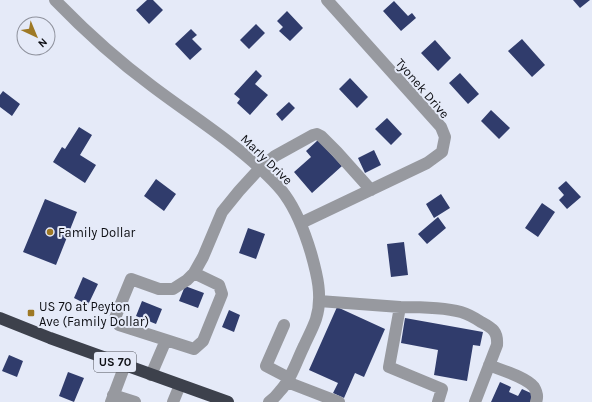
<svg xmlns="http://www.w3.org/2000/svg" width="592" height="402" font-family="Karla,sans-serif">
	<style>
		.building { fill: #303c6c }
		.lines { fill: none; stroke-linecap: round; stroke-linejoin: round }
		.minor { stroke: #97999f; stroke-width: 12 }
		.highway { stroke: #3d414c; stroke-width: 12 }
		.poi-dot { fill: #9e7925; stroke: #e5eaf8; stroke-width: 1.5 }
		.labels { text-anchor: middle; stroke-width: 4; stroke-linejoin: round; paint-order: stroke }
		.shield { fill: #e5eaf8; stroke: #4e5158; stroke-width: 1 }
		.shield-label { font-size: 12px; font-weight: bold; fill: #0e0f14 }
		.street-label { font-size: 13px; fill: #0e0f14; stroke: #e5eaf8 }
		.poi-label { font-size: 13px; fill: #0e0f14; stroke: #e5eaf8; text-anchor: start }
	</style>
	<rect width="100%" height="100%" fill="#e5eaf8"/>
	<path class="building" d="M 147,0 L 153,0 L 163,10 L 149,24 L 136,10 Z
		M 573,0 L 590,0 L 580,8 Z
		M 394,1 L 408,16 L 412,13 L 416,18 L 401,31 L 383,11 Z
		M 287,11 L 303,28 L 290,41 L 279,31 L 283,27 L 277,21 Z
		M 256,24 L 265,33 L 249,49 L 240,40 Z
		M 191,29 L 197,35 L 192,39 L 202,49 L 190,60 L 175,44 Z
		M 522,39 L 545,65 L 532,77 L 508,51 Z
		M 435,40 L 451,58 L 438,71 L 421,53 Z
		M 256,70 L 262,76 L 255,84 L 268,95 L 250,115 L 237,103 L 240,99 L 234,94 Z
		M 460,73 L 479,94 L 468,104 L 449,83 Z
		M 350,78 L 368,97 L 357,108 L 339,89 Z
		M 3,91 L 20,104 L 12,116 L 0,107 L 0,95 Z
		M 289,102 L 295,108 L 282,121 L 276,114 Z
		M 491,110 L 510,128 L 499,139 L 481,121 Z
		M 387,118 L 402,134 L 391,145 L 375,129 Z
		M 79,127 L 92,135 L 80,155 L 96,165 L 85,183 L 53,162 L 62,147 L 65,149 Z
		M 318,140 L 342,166 L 312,193 L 294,172 L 311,157 L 306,151 Z
		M 374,150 L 381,165 L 365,173 L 358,158 Z
		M 156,179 L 176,194 L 164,211 L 144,196 Z
		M 566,181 L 581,197 L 567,209 L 559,200 L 564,195 L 558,188 Z
		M 441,194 L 450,208 L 434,218 L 426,204 Z
		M 45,199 L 77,212 L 56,265 L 23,252 Z
		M 542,203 L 555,212 L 538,237 L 525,228 Z
		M 438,217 L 446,228 L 427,244 L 418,234 Z
		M 248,228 L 265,234 L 256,259 L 239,253 Z
		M 404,242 L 408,275 L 391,277 L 387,244 Z
		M 83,277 L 98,284 L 88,305 L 74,298 Z
		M 185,286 L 204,293 L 198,308 L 179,301 Z
		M 142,301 L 162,309 L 156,324 L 136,316 Z
		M 337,307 L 385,329 L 364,377 L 355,373 L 344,398 L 333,393 L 338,383 L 309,370 Z
		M 229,310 L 240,315 L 234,332 L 222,327 Z
		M 405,318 L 483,332 L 480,346 L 473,345 L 467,381 L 434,375 L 438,350 L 401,343 Z
		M 9,355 L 23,361 L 17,377 L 2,371 Z
		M 68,372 L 84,378 L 74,402 L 59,396 Z
		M 500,382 L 511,387 L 509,392 L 518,396 L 522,389 L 535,395 L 532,402 L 491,402 Z"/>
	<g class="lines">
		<path class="minor" d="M 55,0 C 85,31 117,60 152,86 C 189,114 229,139 263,171 C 270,178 279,186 285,195 C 298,213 305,233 311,253 C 317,274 323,297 316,319 C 313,328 308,337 304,346 C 297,360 291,380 280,391 C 277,395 273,399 269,402
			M 301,223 L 427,163 L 442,152 L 445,137 L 441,127 L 327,0
			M 319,301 L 400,307 L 389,367 L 442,389 L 438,402
			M 400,307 C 418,307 443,307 461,312 C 468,314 475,318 481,322 C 492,328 498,331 497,345 L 475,402
			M 284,325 L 266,366 L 289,378
			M 166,340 L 194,349 L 203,341 L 222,294 L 219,285 L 194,273
			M 489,365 C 501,370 526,377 534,387 C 537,392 538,397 536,402
			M 151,375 L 166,340 L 119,325 L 115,318 L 131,279 L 159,289 L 173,289 L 187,280 L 194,273 L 203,257 L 222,212 L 239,191 L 260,168 L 275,156 L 313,135 L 317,134 L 321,136 L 337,152 L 371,190
			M 287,382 L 339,402
			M 113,395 L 135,402
			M 111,402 L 125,365
			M 173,402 L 180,385"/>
		<path class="highway" d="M 0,318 L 50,338 L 228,402"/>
	</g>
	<g class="poi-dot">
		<circle cx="50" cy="232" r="4"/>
		<rect x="27" y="309" width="8" height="8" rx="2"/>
	</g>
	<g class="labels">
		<rect class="shield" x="94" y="352" width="42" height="20" rx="3"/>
		<g class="shield-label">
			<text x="115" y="366">US 70</text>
		</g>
		<g class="street-label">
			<text transform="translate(423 88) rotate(49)" y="5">Tyonek Drive</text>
			<text transform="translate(267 159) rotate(44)" y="5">Marly Drive</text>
		</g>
		<g class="poi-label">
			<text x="58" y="237">Family Dollar</text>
			<text x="39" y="311">US 70 at Peyton<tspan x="39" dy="15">Ave (Family Dollar)</tspan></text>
		</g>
	</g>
	<g transform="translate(36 36) rotate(136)"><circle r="19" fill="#e5eaf8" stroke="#8f929d"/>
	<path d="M0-3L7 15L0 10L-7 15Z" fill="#9e7925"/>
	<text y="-6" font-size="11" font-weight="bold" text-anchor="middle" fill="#0e0f14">N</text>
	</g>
</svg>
